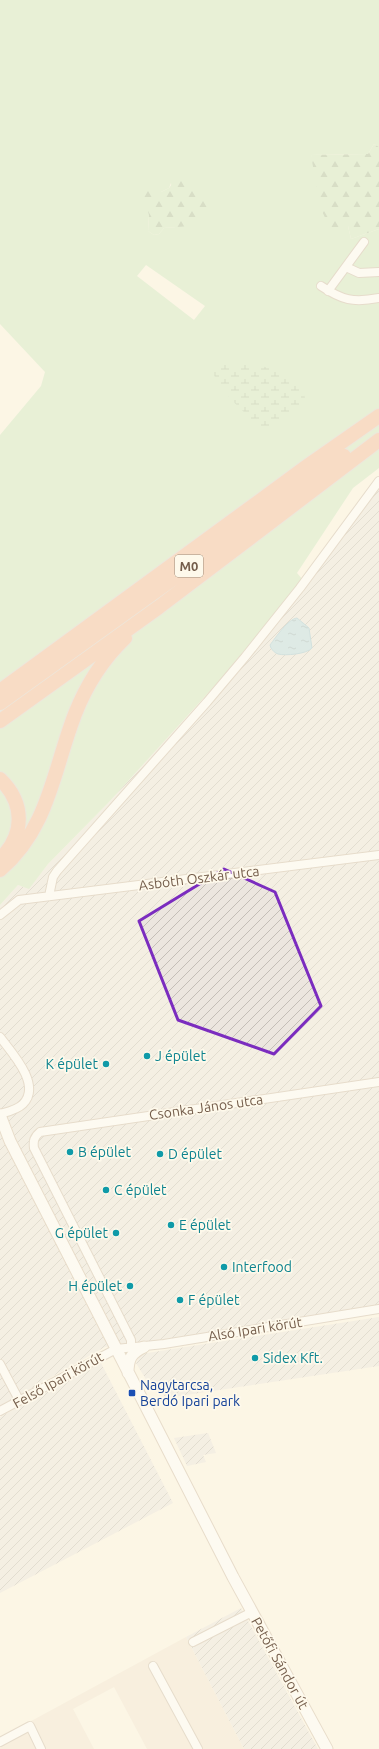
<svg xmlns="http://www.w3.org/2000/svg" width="379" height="1749" font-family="Ubuntu,sans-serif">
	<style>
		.residential { fill: #f3e7d4 }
		.industrial { fill: url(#industrial-furrows) }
		.grass { fill: #d0e9c4; fill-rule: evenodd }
		.forest { fill: url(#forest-firs) }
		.wetland { fill: url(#wetland-marsh) }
		.water { fill: url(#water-ripples); stroke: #a1c9d6 }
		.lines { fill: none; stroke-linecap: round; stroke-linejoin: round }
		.street-casing { stroke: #cdbdac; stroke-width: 10 }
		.secondary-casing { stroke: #d0bea9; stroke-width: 13 }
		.highway-casing { stroke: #dbd5d0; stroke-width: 16 }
		.street { stroke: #fff; stroke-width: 8 }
		.secondary { stroke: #fff; stroke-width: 11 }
		.highway { stroke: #f4bc9e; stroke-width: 14 }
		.marked { fill: none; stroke: #7b2cbf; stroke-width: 3; stroke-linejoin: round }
		.culture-dot { fill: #0f9aa8; stroke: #fef9eb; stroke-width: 1.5 }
		.transit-dot { fill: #1a4fb4; stroke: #fef9eb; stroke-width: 1.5 }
		.labels { text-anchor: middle; stroke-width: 3.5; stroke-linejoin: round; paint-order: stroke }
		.shield { fill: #fef9eb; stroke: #9d8c7b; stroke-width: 1 }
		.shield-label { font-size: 13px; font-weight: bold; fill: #745d4b }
		.street-label { font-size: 14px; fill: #745d4b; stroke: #fef9eb }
		.culture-label { font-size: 14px; fill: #0d838f; stroke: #fef9eb; text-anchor: start }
		.transit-label { font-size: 14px; fill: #164399; stroke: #fef9eb; text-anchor: start }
	</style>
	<defs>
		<pattern id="industrial-furrows" width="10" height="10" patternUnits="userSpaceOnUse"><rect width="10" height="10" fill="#ece6df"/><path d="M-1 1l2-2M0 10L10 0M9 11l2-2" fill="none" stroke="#c4beb7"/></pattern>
		<pattern id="forest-firs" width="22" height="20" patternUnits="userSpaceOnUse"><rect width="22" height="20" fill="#d0e9c4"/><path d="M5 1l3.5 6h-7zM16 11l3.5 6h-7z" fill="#adc0a1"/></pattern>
		<pattern id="wetland-marsh" width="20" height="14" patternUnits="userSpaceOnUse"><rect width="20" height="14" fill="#d0e9c4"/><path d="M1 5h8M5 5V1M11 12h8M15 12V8" fill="none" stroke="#adc0a1"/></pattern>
		<pattern id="water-ripples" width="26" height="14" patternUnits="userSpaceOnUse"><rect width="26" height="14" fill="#badbe5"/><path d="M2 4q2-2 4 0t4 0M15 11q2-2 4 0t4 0" fill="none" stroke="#9cb5bc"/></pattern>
	</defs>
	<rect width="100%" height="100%" fill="#fcf5e5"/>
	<path class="residential" d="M 186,1637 L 244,1749 L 147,1749 L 114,1687 L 73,1709 L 94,1749 L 0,1749 L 0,1738 Z"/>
	<path class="industrial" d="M 379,476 L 379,1306 L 168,1340 L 140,1342 L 105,1347 L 0,1406 L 0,905 L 18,885 L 29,888 L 48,864 L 109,802 L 219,681 L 303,580 Z
		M 379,1317 L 379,1366 L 166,1398 L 161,1391 L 153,1391 L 136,1363 L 141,1354 Z
		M 101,1363 L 173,1503 L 0,1593 L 0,1417 Z
		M 208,1433 L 216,1453 L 203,1455 L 206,1462 L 187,1466 L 174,1438 Z
		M 241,1608 L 318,1749 L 244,1749 L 186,1637 Z"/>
	<path class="grass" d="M 0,0 L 379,0 L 379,147 L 374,144 L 368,154 L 311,155 L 348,226 L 351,239 L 379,229 L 379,468 L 353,488 L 297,573 L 303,580 L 219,681 L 109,802 L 48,864 L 29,889 L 18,885 L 0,905 L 0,435 L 41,386 L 45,372 L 0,324 ZM 171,183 L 176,227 L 164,228 L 159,234 L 154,235 L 148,231 L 149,215 L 161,192 L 169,188 ZM 146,265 L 205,306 L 194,320 L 137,276 Z"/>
	<path class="forest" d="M 374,144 L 379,147 L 379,229 L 351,239 L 348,226 L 330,228 L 320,207 L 311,155 L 368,154 Z
		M 185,179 L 201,188 L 210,201 L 209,209 L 190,226 L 164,228 L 159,234 L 154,235 L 148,231 L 149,215 L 143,194 L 147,189 L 152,189 L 161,192 L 169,188 L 175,180 Z"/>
	<path class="wetland" d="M 238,363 C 250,365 268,366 279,371 C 291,376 305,389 306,403 L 265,432 C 253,420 212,386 213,369 L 218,365 Z"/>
	<path class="water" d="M 297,618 L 309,628 L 312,648 C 307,654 285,656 278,654 C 275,653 273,651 271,648 L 270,645 C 276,637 288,619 297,618 Z"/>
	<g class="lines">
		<defs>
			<path id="street" d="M 346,267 L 359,273 L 379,272
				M 321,286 C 342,300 353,303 379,298
				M 328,291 L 364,242
				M 49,896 L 53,877 L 57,871 L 207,702 L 245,657 L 300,588 L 379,481
				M 0,915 L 19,900 L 379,855
				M 0,1037 C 12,1053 42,1085 23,1104 C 17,1110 7,1112 0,1114
				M 131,1348 L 131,1340 L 34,1148 C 33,1141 34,1137 40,1132 L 379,1082
				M 0,1364 L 19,1400
				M 0,1411 L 116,1349 L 164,1344 L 379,1309
				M 193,1642 L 252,1612
				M 153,1666 L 198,1749
				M 0,1742 L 30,1726 L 41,1749"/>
			<path id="secondary" d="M 0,1115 L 10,1141 L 32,1184 L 233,1577 L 327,1749
				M 128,1373 C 128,1359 131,1353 144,1347"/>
			<path id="highway" d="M 0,691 L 306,467 L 379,416
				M 0,703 L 344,456
				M 0,721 L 159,607 L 379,440
				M 0,779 C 25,803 25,835 0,859
				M 0,870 C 49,828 53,771 75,714 C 86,686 103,659 125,638"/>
		</defs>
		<use href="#street" class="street-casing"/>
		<use href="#secondary" class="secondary-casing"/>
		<use href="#highway" class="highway-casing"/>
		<use href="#street" class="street"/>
		<use href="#secondary" class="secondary"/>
		<use href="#highway" class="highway"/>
	</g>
	<path d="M0 0H379V1749H0ZM 224,869 L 275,892 L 321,1006 L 274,1054 L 178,1020 L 139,921 Z" fill="#fcf5e5" fill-opacity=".55" fill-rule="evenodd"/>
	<path class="marked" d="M 224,869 L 275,892 L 321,1006 L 274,1054 L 178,1020 L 139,921 Z"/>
	<g class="culture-dot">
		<circle cx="147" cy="1056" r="4"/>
		<circle cx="106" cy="1064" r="4"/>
		<circle cx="70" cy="1152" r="4"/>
		<circle cx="160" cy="1154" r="4"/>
		<circle cx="106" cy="1190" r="4"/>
		<circle cx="171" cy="1225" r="4"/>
		<circle cx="116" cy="1233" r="4"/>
		<circle cx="224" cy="1267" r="4"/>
		<circle cx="130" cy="1286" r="4"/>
		<circle cx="180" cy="1300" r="4"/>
		<circle cx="255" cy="1358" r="4"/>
	</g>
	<rect class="transit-dot" x="128" y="1389" width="8" height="8" rx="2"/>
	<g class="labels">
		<rect class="shield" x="175" y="555" width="28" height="22" rx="3"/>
		<g class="shield-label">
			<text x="189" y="571">M0</text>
		</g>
		<g class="street-label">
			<text transform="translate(199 878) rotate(-7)" y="5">Asbóth Oszkár utca</text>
			<text transform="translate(206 1107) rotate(-8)" y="5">Csonka János utca</text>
			<text transform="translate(255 1329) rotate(-9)" y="5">Alsó Ipari körút</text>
			<text transform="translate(58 1380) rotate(-29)" y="5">Felső Ipari körút</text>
			<text transform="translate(280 1663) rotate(61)" y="5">Petőfi Sándor út</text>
		</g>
		<g class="culture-label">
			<text x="155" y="1061">J épület</text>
			<text x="98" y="1069" text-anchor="end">K épület</text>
			<text x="78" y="1157">B épület</text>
			<text x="168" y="1159">D épület</text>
			<text x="114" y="1195">C épület</text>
			<text x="179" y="1230">E épület</text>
			<text x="108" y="1238" text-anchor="end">G épület</text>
			<text x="232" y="1272">Interfood</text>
			<text x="122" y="1291" text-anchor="end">H épület</text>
			<text x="188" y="1305">F épület</text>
			<text x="263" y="1363">Sidex Kft.</text>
		</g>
		<g class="transit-label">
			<text x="140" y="1390">Nagytarcsa,<tspan x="140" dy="16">Berdó Ipari park</tspan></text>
		</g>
	</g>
</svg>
